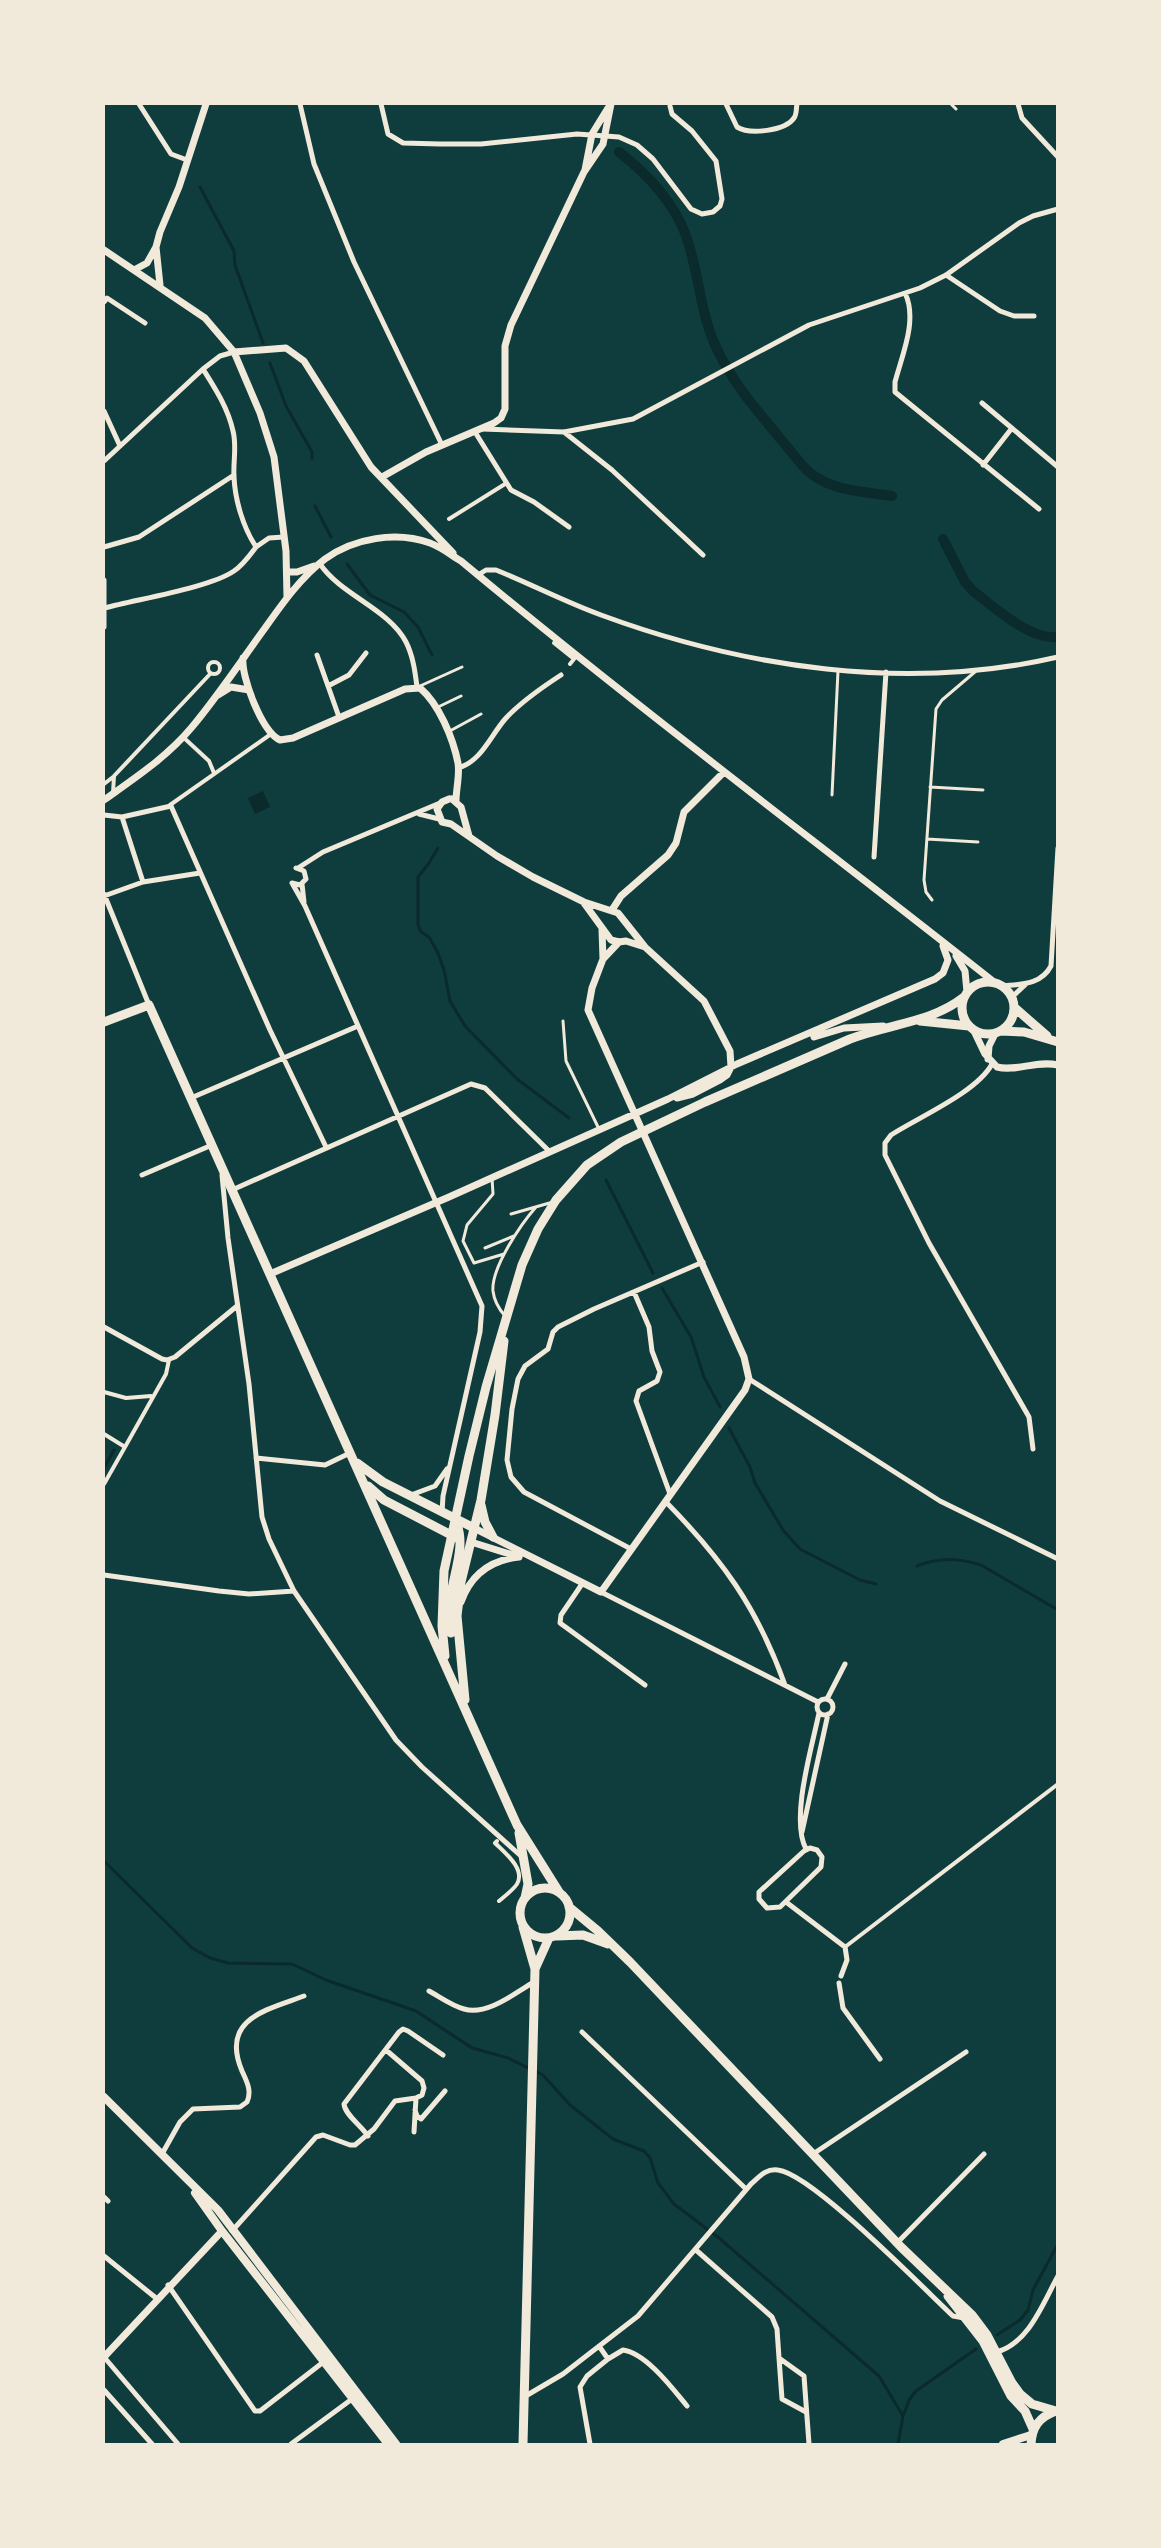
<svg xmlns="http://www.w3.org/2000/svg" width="1161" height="2548" font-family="'Exo 2',sans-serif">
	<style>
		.water { fill: #0a2a2b }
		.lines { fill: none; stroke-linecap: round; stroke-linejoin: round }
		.stream { stroke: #0a2a2b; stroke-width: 3 }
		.canal { stroke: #0a2a2b; stroke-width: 10 }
		.service { stroke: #f1e9da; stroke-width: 3 }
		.pedestrian { stroke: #f1e9da; stroke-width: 4 }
		.minor { stroke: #f1e9da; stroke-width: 5 }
		.tertiary { stroke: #f1e9da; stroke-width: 7 }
		.secondary { stroke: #f1e9da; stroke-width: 8 }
		.primary { stroke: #f1e9da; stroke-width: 9 }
	</style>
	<rect width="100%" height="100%" fill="#0f3d3e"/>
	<path class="water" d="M 263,791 L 270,807 L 255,814 L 248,798 Z"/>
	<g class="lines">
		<path class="stream" d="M 200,187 L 234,251 L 235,265 L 263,343
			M 270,363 L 286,406 L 312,452 L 312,459
			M 315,506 L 331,537
			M 347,564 L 370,595 L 404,612 L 418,627 L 432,655
			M 438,848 L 429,863 L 418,877 L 418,925 L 421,932 L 429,937 L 438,953 L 444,970 L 450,1001 L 465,1026 L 517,1079 L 569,1118
			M 606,1180 L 653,1273
			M 662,1288 L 691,1337 L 704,1377 L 720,1407
			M 729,1428 L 750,1467 L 755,1483 L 783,1530 L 800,1549 L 860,1580 L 876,1584
			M 104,1468 L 114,1450
			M 917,1566 C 940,1557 958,1558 981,1565 L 1058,1610
			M 104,1861 L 192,1948 L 210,1958 L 228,1963 L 292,1964 L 326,1980 L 416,2011 L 472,2048 L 508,2058 L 543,2075 L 570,2105 L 613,2139 L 644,2151 L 650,2158 L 658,2183 L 674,2204 L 719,2238 L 879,2376 L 903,2416 L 898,2444
			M 997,2335 L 1020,2320 L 1028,2310 L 1033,2290 L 1058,2244
			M 904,2414 L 909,2400 L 916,2391 L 976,2349"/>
		<path class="canal" d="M 619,152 C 646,173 672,200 685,233 C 699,270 699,310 716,347 C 736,391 772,427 802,465 C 824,491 860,491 892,496
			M 943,539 L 965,582 L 973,591 C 994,607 1031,641 1058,637"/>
		<path class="service" d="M 951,104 L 956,109
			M 420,686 L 462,667
			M 436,708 L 461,696
			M 448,732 L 481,714
			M 930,787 L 983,790
			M 832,795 L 838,671
			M 927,839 L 978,842
			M 932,900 L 926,892 L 924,880 L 936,709 L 942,700 L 976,671
			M 563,1021 L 566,1061 L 599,1129
			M 492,1178 L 493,1194 L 467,1225 L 463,1241 L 474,1263 L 504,1254
			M 511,1214 L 553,1202
			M 485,1248 L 514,1236
			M 505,1316 C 499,1309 494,1300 493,1291 C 491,1268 521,1224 536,1207"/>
		<path class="pedestrian" d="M 449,519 L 505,484
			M 556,640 L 554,643 L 574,659 L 570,664
			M208 668a6 6 0 1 1 12 0a6 6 0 1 1-12 0Z
			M 183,737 L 209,761 L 214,773
			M 104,784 L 113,777
			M 113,793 L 114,776 L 211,673
			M 170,805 L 271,734
			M 104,1392 L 126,1398 L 151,1396
			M 104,1434 L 125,1447 L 104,1484
			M 125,1447 L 166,1374 L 169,1360
			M 497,1841 L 495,1843 C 504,1852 526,1869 517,1884 C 513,1890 505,1896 499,1901
			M 845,1947 L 1058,1784"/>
		<path class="minor" d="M 139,104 L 171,154 L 187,160
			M 300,104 L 314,164 L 354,262 L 442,445
			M 381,104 L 388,134 L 403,143 L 440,144 L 481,144 L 577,134 L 619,137 L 637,145 L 653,159 L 691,209 L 702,214 L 713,212 L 720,206 L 722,199 L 716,161 L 692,131 L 672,114 L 670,106
			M 726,104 L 737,127 C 750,135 785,131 794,118 C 797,114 796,108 797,104
			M 1018,104 L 1022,118 L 1058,157
			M 946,275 L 1000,311 L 1014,316 L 1034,316
			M 905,293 C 918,320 902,355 895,382 L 895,392 L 1039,509
			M 104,302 L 107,298 L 145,323
			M 203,369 C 215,388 228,408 233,431 C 237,446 233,461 234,477 C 235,500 243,527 256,547 L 269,538 L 284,537
			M 982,403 L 1058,467
			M 104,411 L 120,446
			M 482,429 L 564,432 L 633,419 L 809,325 L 920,288 L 946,275 L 1019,223 L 1033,216 L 1058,209
			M 475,432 L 511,490 L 534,502 L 569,527
			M 564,432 L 612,470 L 703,555
			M 104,461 L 203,369 L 220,356 L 234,352
			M 983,465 L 1012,428
			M 104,547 L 139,537 L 234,475
			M 320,564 C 341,595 389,609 406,642 C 413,656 415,671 417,687
			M 478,575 L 486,570 L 496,570 C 531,584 565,602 601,615 C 745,668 906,692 1058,657
			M 104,580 L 104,627
			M 105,608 C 138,599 209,588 234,571 C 243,565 250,555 256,547
			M 317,655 L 339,717
			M 328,686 L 349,675 L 366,653
			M 458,768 C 482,761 490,736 506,718 C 522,701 541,688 561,675
			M 419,814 L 439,819
			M 104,815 L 122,817 L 171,806 L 270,1030 L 326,1147
			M 122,817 L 143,882
			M 874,857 L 886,672
			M 298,868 L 323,852 L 440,803
			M 292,883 L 305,906 L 482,1306 L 480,1332 L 443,1496 L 442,1513
			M 292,883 L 300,885 L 306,879 L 304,871 L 296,868
			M 302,884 L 304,902
			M 104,894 L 149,1005
			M 104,896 L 143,882 L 200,873
			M 1002,986 C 1021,984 1041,985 1051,966 L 1058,848
			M 1012,997 L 1026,984
			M 992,1064 C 977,1092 919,1117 891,1135 L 885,1143 L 885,1155 L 929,1243 L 1029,1417 L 1033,1449
			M 191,1098 L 358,1026
			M 142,1175 L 212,1145
			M 222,1175 L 228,1238 L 249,1384 L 262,1517 L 269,1539 L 294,1591 L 396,1740 L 422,1767 L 521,1856
			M 232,1190 L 471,1084 L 485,1088 L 549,1151
			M 634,1292 L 649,1327 L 652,1351 L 660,1372 L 657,1381 L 639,1391 L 636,1401 L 670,1494
			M 104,1327 L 162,1359 L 167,1360 L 175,1357 L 237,1306
			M 749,1379 L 940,1501 L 1058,1559
			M 256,1458 L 325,1465 L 350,1453
			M 411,1495 L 435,1486 L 447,1469
			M 665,1501 C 722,1559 757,1607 785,1685
			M 631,1549 L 524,1492 L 511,1477 L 507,1460 L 512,1409 L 518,1379 L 525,1366 L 548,1349 L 553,1332 L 558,1327 L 594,1309 L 703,1262
			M 104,1575 L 219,1591 L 249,1594 L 294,1591
			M 582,1584 L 561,1615 L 560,1623 L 645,1685
			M 601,1592 L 818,1702
			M 827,1699 L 845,1664
			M817 1707a8 8 0 1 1 16 0a8 8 0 1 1-16 0Z
			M 802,1832 L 828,1714
			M 810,1848 L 817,1850 L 822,1857 L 821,1867 L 780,1907 L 767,1908 L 759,1899 L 759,1892 L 804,1851 Z
			M 806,1849 C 790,1819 812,1747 819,1713
			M 786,1902 L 845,1947 L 847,1960 L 841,1976
			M 839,1983 L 843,2008 L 880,2059
			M 429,1991 C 440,1997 452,2006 464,2009 C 487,2016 515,1993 534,1982
			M 582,2032 L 746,2189
			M 415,2110 L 417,2116 L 421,2119 L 445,2091
			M 414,2132 L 416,2098
			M 368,2136 C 361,2125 345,2115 344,2104 L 399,2032 L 403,2029 L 408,2031 L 443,2055
			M 162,2154 L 180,2122 L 193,2109 L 240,2107 L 247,2102 C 252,2091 247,2082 242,2071 C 220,2019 266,2010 304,1996
			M 813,2154 L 966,2052
			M 104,2197 L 108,2201
			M 232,2231 L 316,2137 L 323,2135 L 350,2145 L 355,2145 L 374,2129 L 395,2101 L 416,2098 L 422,2095 L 424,2088 L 422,2081 L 386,2050
			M 897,2243 L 984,2154
			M 696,2250 L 772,2317 L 777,2329 L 779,2358
			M 104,2256 L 156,2298
			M 168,2285 L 255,2411 L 260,2411 L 326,2360
			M 599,2346 L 608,2359 L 623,2350 C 646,2353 673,2389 687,2406
			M 997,2352 C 1029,2343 1043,2303 1058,2276
			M 104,2357 L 178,2444
			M 104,2390 L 152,2444
			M 524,2397 L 563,2374 L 638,2316 L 751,2184 C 759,2177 766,2168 778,2170 C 812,2174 922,2287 953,2316 L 964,2318
			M 806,2412 L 782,2399 L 779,2358 L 804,2376 L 809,2444
			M 291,2444 L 352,2399
			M 590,2444 L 580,2387 L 587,2376 L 608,2359"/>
		<path class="tertiary" d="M 585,170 L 592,134 L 608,108
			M 156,247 L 160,285
			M 104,250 L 205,318 L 234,352 L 260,413 L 274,457 L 286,551 L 287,597
			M 134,270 L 147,263 L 156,247 L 160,232 L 179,187 L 206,104
			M 234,352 L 286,348 L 304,361 L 371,467 L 453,553
			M 382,477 L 426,452 L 494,423 L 501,418 L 505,409 L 505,346 L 511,325 L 584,172 L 603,144 L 611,104
			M 287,572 L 297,572 L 314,566
			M 243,658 C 241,677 262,732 280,740 L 293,738 L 405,689 L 420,688 C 439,704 453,738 458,763 C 460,775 456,789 456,801
			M 218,695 L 231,687 L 249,690
			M 449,799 L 442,802 L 437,809 L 442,822 L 451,824 L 497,856 L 533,877 L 584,902 L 618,913 L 645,947 L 704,1001 L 730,1051 L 731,1067 L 727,1075 L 720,1080 L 693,1094 L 677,1098
			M 452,799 L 461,807 L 469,836
			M 104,800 C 135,778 167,757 192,727 C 218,696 241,661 265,628 C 282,604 301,577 325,559 C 354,538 396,531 430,543 C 441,547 451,555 461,561 C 635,706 817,842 994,982
			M 584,903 L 611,940 L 619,942 L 626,941 L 645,947
			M 612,910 L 621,896 L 668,855 L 676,843 L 684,812 L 724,772
			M 956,956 L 965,971 L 967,992
			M 603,959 L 619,942
			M 974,1031 L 985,1054 L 997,1067 C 1016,1072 1036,1060 1058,1065
			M 814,1037 L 844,1028 L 883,1026
			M 988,1059 L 989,1046 L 995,1034
			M 270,1274 L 449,1197 L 668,1099 L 737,1064 L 935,979 L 943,973 L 948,960 L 943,946
			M 474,1528 L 601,1592 L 745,1390 L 749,1379 L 744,1357 L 588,1010 L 592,988 L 603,959 L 602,930
			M 471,1542 L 516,1556
			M 461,1602 C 471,1574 491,1560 519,1557
			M 104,2357 L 222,2231"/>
		<path class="secondary" d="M 104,2097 L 218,2210 L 396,2444
			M 195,2193 L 222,2231 L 388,2444
			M 1003,2444 L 1031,2435"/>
		<path class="primary" d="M962 1008a26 26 0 1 1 52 0a26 26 0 1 1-52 0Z
			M 1015,1008 L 1047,1036
			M 920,1021 L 969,1026
			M 104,1022 L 149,1005 L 517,1825 L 559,1892
			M 1001,1031 L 1024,1032 L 1058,1042
			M 357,1463 L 383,1482 L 474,1528
			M 368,1486 L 384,1500 L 457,1538
			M 481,1505 L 485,1522 L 493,1537
			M 451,1633 C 450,1621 450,1608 451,1595 C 454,1572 467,1543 455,1520
			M 445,1656 L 442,1626 L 444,1571 L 469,1456 L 486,1387 L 522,1265 L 538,1229 L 556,1200 L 587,1165 L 621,1142 L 705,1102 L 850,1039 C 888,1024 931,1023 964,997
			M 465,1700 L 457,1616 L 461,1582 L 481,1500 L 495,1415 L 504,1341
			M 519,1833 L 528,1884 L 525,1898
			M520 1913a25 25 0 1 1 50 0a25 25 0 1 1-50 0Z
			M 569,1907 L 598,1931 L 630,1962 L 901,2247 L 972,2315 L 987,2335 L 1012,2383 L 1020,2394 L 1032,2404 L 1056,2411
			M 557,1936 L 583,1935 L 608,1944
			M 535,1969 L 549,1938
			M 948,2296 L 983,2341 L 1011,2396 L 1025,2411 L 1033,2429
			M 523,2444 L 535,1969 L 523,1927
			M 1031,2444 C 1032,2427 1039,2417 1056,2411"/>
	</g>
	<rect width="1161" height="2548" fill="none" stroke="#f1e9da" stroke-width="210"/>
</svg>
